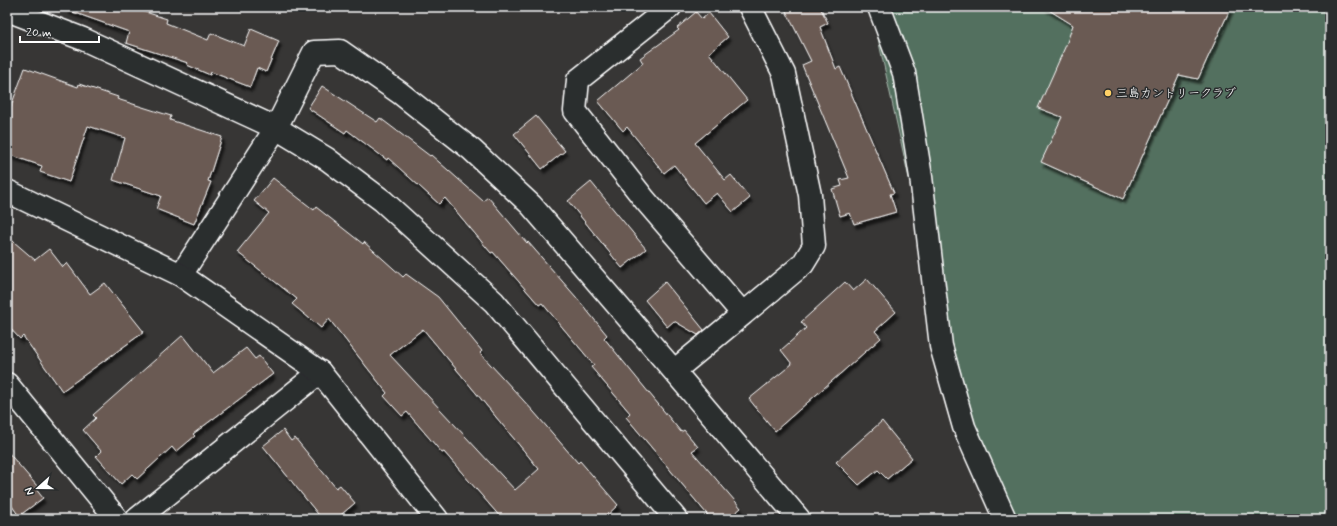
<svg xmlns="http://www.w3.org/2000/svg" width="1337" height="526" font-family="Mynerve,'Klee One',sans-serif">
	<style>
		.green { fill: #536f5e; stroke: #a9b7ae }
		.building { fill: #6b5a53; stroke: #fff; fill-rule: evenodd; filter: url(#shadow) }
		.lines { fill: none; stroke-linecap: round; stroke-linejoin: round }
		.street-casing { stroke: #fff; stroke-width: 25 }
		.secondary-casing { stroke: #fff; stroke-width: 25 }
		.street { stroke: #2a2d2e; stroke-width: 22 }
		.secondary { stroke: #2a2d2e; stroke-width: 22 }
		.poi-dot { fill: #ffd166; stroke: #2a2d2e; stroke-width: 1.5 }
		.labels { text-anchor: middle; stroke-width: 3; stroke-linejoin: round; paint-order: stroke }
		.poi-label { font-size: 12px; fill: #fff; stroke: #2a2d2e; text-anchor: start }
	</style>
	<defs>
		<filter id="shadow"><feDropShadow dx="2.5" dy="4.5" stdDeviation="1" flood-color="#0009"/></filter>
	</defs>
	<rect width="100%" height="100%" fill="#373635"/>
	<filter id="ink" filterUnits="userSpaceOnUse"><feTurbulence type="fractalNoise" baseFrequency=".025" numOctaves="2"/><feDisplacementMap in="SourceGraphic" scale="8" xChannelSelector="R" yChannelSelector="G"/><feConvolveMatrix kernelMatrix="1 2 1 2 8 2 1 2 1" color-interpolation-filters="sRGB"/></filter>
	<g filter="url(#ink)">
		<path class="green" d="M 871,7 L 1330,7 L 1330,519 L 1016,519 L 964,427 Z"/>
		<path class="building" d="M 67,7 L 130,7 L 167,19 L 166,23 L 208,40 L 211,33 L 244,46 L 251,29 L 279,41 L 266,72 L 257,68 L 250,87 L 211,72 L 210,75 L 187,65 L 188,63 L 126,43 L 129,32 L 67,10 Z
			M 784,7 L 820,7 L 828,23 L 820,27 L 836,69 L 840,67 L 894,193 L 890,194 L 896,212 L 854,224 L 850,213 L 840,216 L 832,189 L 842,186 L 840,180 L 849,178 L 802,65 L 811,61 Z
			M 1044,7 L 1231,7 L 1198,79 L 1179,75 L 1123,199 L 1041,162 L 1062,117 L 1038,108 L 1066,45 L 1073,25 Z
			M 696,12 L 702,19 L 709,13 L 728,37 L 709,53 L 747,100 L 695,143 L 725,180 L 731,175 L 750,198 L 733,212 L 717,193 L 704,203 L 674,165 L 664,173 L 627,127 L 623,131 L 598,101 L 643,63 L 640,58 L 679,30 L 677,28 Z
			M 25,68 L 78,87 L 79,84 L 118,97 L 117,99 L 171,116 L 170,120 L 222,137 L 208,181 L 211,182 L 194,224 L 156,209 L 161,196 L 113,180 L 125,138 L 88,126 L 69,182 L 40,172 L 42,166 L 7,154 L 7,117 Z
			M 322,86 L 377,122 L 380,118 L 430,156 L 431,155 L 483,201 L 488,197 L 527,243 L 528,242 L 576,297 L 607,335 L 604,338 L 681,432 L 684,430 L 698,447 L 692,451 L 741,508 L 728,519 L 711,519 L 626,417 L 630,413 L 591,367 L 594,365 L 542,303 L 539,305 L 493,252 L 491,253 L 445,198 L 439,204 L 388,158 L 387,160 L 347,130 L 345,133 L 308,108 Z
			M 536,116 L 565,151 L 542,169 L 514,134 Z
			M 273,178 L 314,210 L 316,207 L 363,244 L 364,242 L 403,277 L 406,274 L 438,297 L 482,351 L 480,353 L 534,412 L 578,463 L 580,461 L 618,505 L 603,519 L 502,519 L 444,452 L 442,453 L 407,412 L 402,416 L 384,396 L 387,393 L 329,319 L 321,328 L 292,304 L 297,299 L 237,252 L 269,213 L 254,201 ZM 423,329 L 539,469 L 515,490 L 390,355 Z
			M 591,182 L 646,249 L 622,268 L 568,201 Z
			M 7,236 L 35,260 L 49,249 L 63,267 L 67,263 L 90,294 L 105,283 L 144,332 L 62,391 L 23,336 L 20,339 L 7,325 Z
			M 867,279 L 896,312 L 875,331 L 881,338 L 775,431 L 749,399 L 792,364 L 781,350 L 806,328 L 801,322 L 845,282 L 853,291 Z
			M 665,282 L 704,330 L 698,335 L 674,321 L 667,327 L 645,300 Z
			M 183,335 L 213,373 L 246,348 L 255,359 L 259,356 L 273,374 L 193,434 L 195,436 L 176,452 L 172,447 L 137,479 L 132,474 L 121,484 L 96,456 L 101,451 L 83,430 L 96,418 L 93,415 Z
			M 882,421 L 912,458 L 887,479 L 878,470 L 859,485 L 836,462 Z
			M 283,430 L 291,441 L 295,438 L 336,488 L 340,485 L 355,503 L 336,519 L 322,519 L 263,446 Z
			M 7,451 L 37,486 L 35,488 L 43,498 L 19,516 L 7,499 Z"/>
		<g class="lines">
			<defs>
				<path id="street" d="M 670,7 L 578,80 L 575,111 L 645,200 L 743,314 L 803,264 L 814,246 L 810,195 L 784,74 L 750,7
					M 7,10 L 83,39 L 276,128 L 327,159 L 383,201 L 494,302 L 676,519
					M 181,275 L 276,128 L 314,52 L 340,51 L 400,93 L 472,150 L 531,205 L 674,371 L 799,519
					M 674,371 L 743,314
					M 7,384 L 117,519
					M 137,519 L 320,372"/>
				<path id="secondary" d="M 879,7 L 904,73 L 921,177 L 941,346 L 964,427 L 1005,519
					M 7,191 L 181,275 L 320,372 L 437,519"/>
			</defs>
			<use href="#street" class="street-casing"/>
			<use href="#secondary" class="secondary-casing"/>
			<use href="#street" class="street"/>
			<use href="#secondary" class="secondary"/>
		</g>
	</g>
	<circle class="poi-dot" cx="1108" cy="93" r="4"/>
	<g class="labels">
		<g class="poi-label">
			<text x="1116" y="97">三島カントリークラブ</text>
		</g>
	</g>
	<rect width="1337" height="526" fill="none" stroke="#2a2d2e" stroke-width="24"/>
	<rect x="12" y="12" width="1313" height="502" fill="none" stroke="#fff" stroke-width="1.5" filter="url(#ink)"/>
	<g transform="translate(38 488) rotate(249)" stroke="#2a2d2e" stroke-width="3" paint-order="stroke">
	<path d="M0-3L7 15L0 10L-7 15Z" fill="#ffffff"/>
	<text y="-6" font-size="11" font-weight="bold" text-anchor="middle" fill="#ffffff">N</text>
	</g>
	<path d="M20 36v6h79v-6" fill="none" stroke="#ffffff" stroke-width="2"/>
	<text x="26" y="36" font-size="12" fill="#ffffff" stroke="#2a2d2e" stroke-width="3" paint-order="stroke">20 m</text>
</svg>
